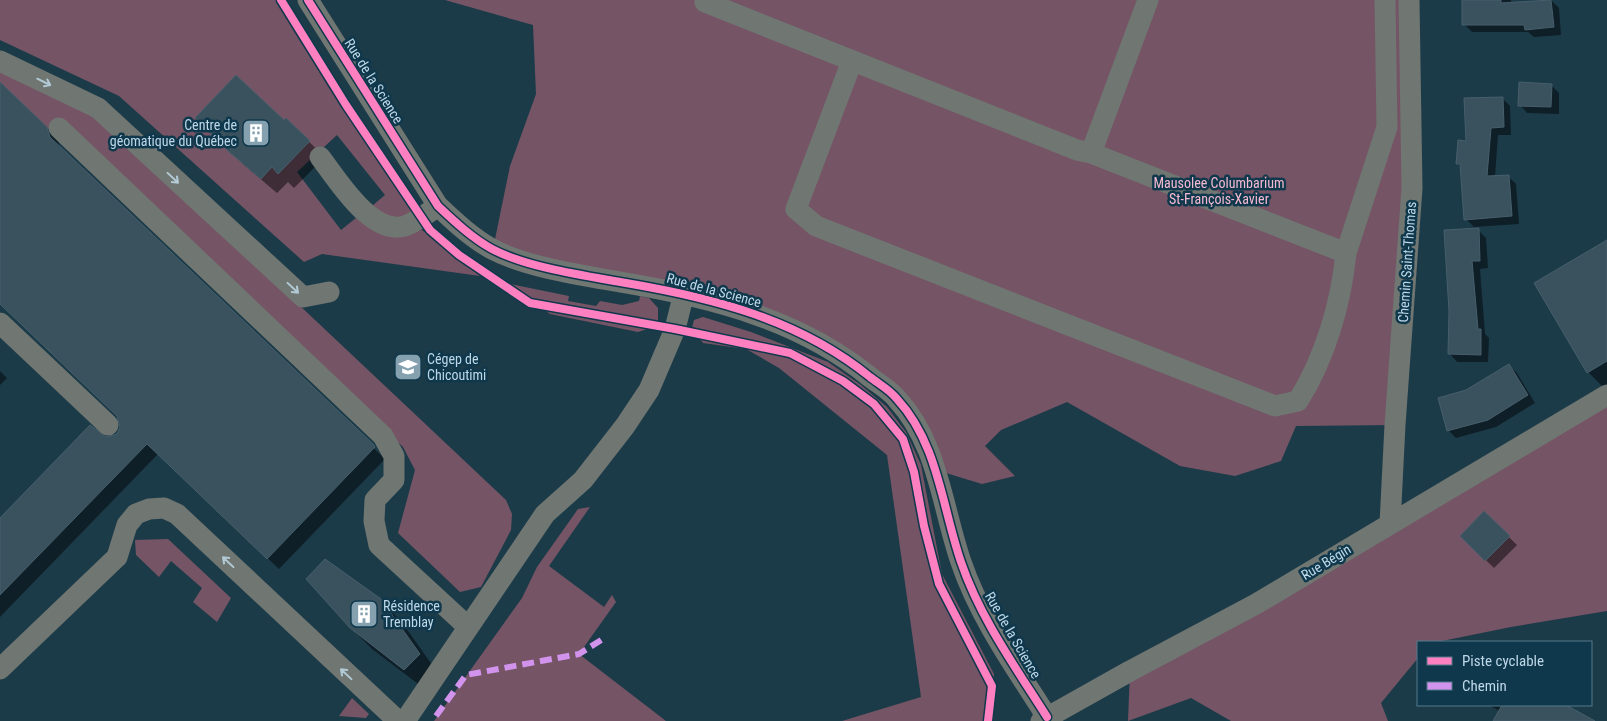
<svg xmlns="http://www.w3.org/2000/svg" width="1607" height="721" font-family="'Roboto Condensed',sans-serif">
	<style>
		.green { fill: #755465 }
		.shadow { fill: #0007 }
		.building { fill: #3a525e; stroke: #475f6c }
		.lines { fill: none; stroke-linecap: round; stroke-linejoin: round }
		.minor { stroke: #707671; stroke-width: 21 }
		.quiet { stroke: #d193ec; stroke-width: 6; stroke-dasharray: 12 6; stroke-linecap: butt }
		.cycleway-casing { stroke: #0f384c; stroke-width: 11 }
		.cycleway { stroke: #ff80c0; stroke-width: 8 }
		.oneway { stroke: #b2c9d6 }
		.labels { text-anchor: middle; stroke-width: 5; stroke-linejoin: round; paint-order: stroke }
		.street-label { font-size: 14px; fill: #bed8e8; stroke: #0f384c }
		.poi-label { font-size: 14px; fill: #bed8e8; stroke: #0f384c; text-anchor: start }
		.park-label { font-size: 14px; fill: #f5bad1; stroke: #0f384c }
	</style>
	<rect width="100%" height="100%" fill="#1c3b49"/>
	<path class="green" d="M 0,0 L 281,0 L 416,209 L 406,217 L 392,220 L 372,206 L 385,195 L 337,135 L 297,172 L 341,230 L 356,218 C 380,237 394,235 422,230 L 480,276 L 322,254 L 304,262 L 119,96 L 0,40 Z
		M 445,0 L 1409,0 L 1395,425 L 1296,426 L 1281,461 L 1235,476 L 1180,466 L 1067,402 L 1001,430 L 985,446 L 1015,476 L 982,484 L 936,470 L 897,398 L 806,335 L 493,249 L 510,166 L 536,94 L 533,25 Z
		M 0,72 L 105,122 L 506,500 L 512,514 L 511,530 L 481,587 L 460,592 L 398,533 L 415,470 L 403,447 L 59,118 L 48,129 L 0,83 Z
		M 510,284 L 569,296 L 568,301 L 596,306 L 600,301 L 622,305 L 639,301 L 640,296 L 649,298 L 658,308 L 658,322 L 650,328 L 638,332 L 550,314 Z
		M 703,317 L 751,332 L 828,362 L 861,385 L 887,407 L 906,432 L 921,465 L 942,574 L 994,674 L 988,721 L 842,721 L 921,697 L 887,455 L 779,368 L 746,349 L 703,343 L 692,328 L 694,320 Z
		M 1607,395 L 1607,611 L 1511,627 L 1437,642 L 1418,642 L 1418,658 L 1381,703 L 1388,721 L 1231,721 L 1191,698 L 1128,721 L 1130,671 Z
		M 590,507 L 549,566 L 604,607 L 612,595 L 616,602 L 579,654 L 666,721 L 434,721 L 522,598 L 537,567 L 578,509 Z
		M 168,539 L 231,598 L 217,622 L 193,602 L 202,588 L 171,561 L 159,577 L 136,555 L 135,540 Z
		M 352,698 L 369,714 L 366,718 L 339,716 Z"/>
	<path class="shadow" d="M 1464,0 L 1511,0 L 1511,4 L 1551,0 L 1559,8 L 1561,35 L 1534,37 L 1528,32 L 1472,32 L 1464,24 Z
		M 0,84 L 57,139 L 61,149 L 385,459 L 279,569 L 158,454 L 0,617 L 0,520 L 99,436 L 111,438 L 118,434 L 121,422 L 111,409 L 0,303 Z
		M 1551,85 L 1559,93 L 1559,114 L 1527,113 L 1520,105 Z
		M 1502,98 L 1510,106 L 1511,135 L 1498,135 L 1495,177 L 1508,176 L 1516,184 L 1519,224 L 1474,227 L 1466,219 L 1462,168 L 1457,163 L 1467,142 Z
		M 197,118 L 284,122 L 286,120 L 325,157 L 294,188 L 288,182 L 277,193 L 245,166 Z
		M 1478,230 L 1486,238 L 1488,268 L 1480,269 L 1485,334 L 1489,338 L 1488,362 L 1457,362 L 1450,354 Z
		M 1607,248 L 1607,385 L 1603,387 L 1588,372 Z
		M 1509,366 L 1517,373 L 1535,403 L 1496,427 L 1456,438 L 1448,430 L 1466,392 Z
		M 0,371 L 7,378 L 0,385 Z
		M 1484,513 L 1517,545 L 1494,568 L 1461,536 Z
		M 380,600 L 401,621 L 440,676 L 426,690 L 372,649 L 351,628 Z
		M 1488,705 L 1565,705 L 1593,721 L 1495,721 L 1500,711 Z"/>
	<path class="building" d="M 1462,0 L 1501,0 L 1501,3 L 1551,0 L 1554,27 L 1525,30 L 1524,25 L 1462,25 Z
		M 236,75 L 284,120 L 286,118 L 310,141 L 278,174 L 272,167 L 261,179 L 228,151 L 195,118 Z
		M 0,82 L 47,127 L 50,137 L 373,444 L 375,447 L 267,559 L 147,444 L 0,595 L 0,518 L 90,425 L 106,437 L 117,434 L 120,427 L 117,416 L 0,304 Z
		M 1519,82 L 1552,84 L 1551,107 L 1518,106 Z
		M 1503,97 L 1504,127 L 1491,128 L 1487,176 L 1509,175 L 1512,216 L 1464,220 L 1460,164 L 1456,164 L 1458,140 L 1466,141 L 1464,98 Z
		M 1479,228 L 1480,261 L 1472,261 L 1478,329 L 1481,329 L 1481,355 L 1448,354 L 1449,311 L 1444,230 Z
		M 1607,240 L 1607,361 L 1587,373 L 1534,283 Z
		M 1509,364 L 1528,395 L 1488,420 L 1447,431 L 1438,398 L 1466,390 Z
		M 1484,511 L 1510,536 L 1485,561 L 1460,536 Z
		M 325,559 L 381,599 L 420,654 L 404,670 L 350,628 L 306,579 Z
		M 1502,705 L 1566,705 L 1595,721 L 1493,721 Z"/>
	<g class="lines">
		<path class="minor" d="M 308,0 L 438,206 C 455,222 472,238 492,249 C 528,268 587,276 626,283 C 714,298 800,320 870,377 C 879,384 890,390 897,399 C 938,443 942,507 961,562 C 980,618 1016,668 1047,717
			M 705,2 L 1077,150 L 1091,153 L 1148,0
			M 0,61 L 98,108 L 303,297 L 329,292
			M 852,61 L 796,209 L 816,226 L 1275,406 L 1298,401 C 1325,358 1341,304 1346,253 L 1091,153
			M 59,128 L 383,436 L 394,456 L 394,480 L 375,500 L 374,521 L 379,545 L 467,626
			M 320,157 C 337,179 371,236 405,226 C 416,222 428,213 438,206
			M 1346,253 L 1387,127 L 1385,0
			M 0,323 L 108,425
			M 1390,524 L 1395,425 L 1412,188 L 1409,0
			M 0,669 L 117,557 L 127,525 L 136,514 L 149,509 L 164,508 L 177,514 L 398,721
			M 405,721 L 545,514 L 583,480 L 625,426 L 649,390 L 675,329 L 684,293
			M 1041,721 L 1130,671 L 1256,604 L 1607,395"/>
		<path class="quiet" d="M 436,716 L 466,675 L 579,654 L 606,637"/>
		<defs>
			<path id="cycleway" d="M 281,0 L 346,105 L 430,230 L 459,255 L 530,303 L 675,329 L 790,353 L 843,381 L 874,404 L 903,439 L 914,472 L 924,526 L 939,584 L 992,686 L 988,721
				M 308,0 L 438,206 C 455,222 472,238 492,249 C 528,268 587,276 626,283 C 714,298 800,320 870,377 C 879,384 890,390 897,399 C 938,443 942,507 961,562 C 980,618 1016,668 1047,717"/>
		</defs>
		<use href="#cycleway" class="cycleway-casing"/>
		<use href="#cycleway" class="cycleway"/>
	</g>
	<defs><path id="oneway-shaft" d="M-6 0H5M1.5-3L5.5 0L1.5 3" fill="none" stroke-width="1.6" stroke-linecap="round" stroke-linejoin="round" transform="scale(1.25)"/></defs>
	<g class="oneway">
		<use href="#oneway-shaft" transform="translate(44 82) rotate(26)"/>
		<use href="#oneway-shaft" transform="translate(173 178) rotate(43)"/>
		<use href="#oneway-shaft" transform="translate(293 288) rotate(43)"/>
		<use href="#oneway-shaft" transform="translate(228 562) rotate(-137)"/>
		<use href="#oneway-shaft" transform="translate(346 674) rotate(-137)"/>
	</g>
	<defs>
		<symbol id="building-square" viewBox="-11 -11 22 22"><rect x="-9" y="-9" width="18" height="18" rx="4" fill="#85a1b0" stroke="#0f384c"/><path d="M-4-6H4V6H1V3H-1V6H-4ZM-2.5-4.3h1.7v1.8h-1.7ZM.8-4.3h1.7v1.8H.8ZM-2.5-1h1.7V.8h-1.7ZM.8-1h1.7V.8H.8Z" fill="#fff"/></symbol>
		<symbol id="university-square" viewBox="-11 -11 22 22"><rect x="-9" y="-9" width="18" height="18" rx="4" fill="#85a1b0" stroke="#0f384c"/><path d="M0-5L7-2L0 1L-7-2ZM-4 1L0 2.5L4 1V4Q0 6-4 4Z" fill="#fff"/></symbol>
	</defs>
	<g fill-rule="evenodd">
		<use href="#building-square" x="240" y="117" width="32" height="32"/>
		<use href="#university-square" x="392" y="351" width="32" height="32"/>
		<use href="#building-square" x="348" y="598" width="32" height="32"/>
	</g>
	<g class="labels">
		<g class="street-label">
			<text transform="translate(374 81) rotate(58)" y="5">Rue de la Science</text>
			<text transform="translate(1407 262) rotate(-86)" y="5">Chemin Saint-Thomas</text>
			<text transform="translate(714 290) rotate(15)" y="5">Rue de la Science</text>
			<text transform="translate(1326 562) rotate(-31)" y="5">Rue Bégin</text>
			<text transform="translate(1013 635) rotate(60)" y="5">Rue de la Science</text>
		</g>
		<g class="poi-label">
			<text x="237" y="130" text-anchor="end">Centre de<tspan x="237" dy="16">géomatique du Québec</tspan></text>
			<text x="427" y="364">Cégep de<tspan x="427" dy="16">Chicoutimi</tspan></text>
			<text x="383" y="611">Résidence<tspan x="383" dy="16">Tremblay</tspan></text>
		</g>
		<g class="park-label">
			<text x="1219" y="188">Mausolee Columbarium<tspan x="1219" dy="16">St-François-Xavier</tspan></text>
		</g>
	</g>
	<rect x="1417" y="641" width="175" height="65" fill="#0f384c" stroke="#55788a"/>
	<rect x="1427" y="657" width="25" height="8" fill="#ff80c0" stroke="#55788a"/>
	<text x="1462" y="666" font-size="15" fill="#bed8e8">Piste cyclable</text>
	<rect x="1427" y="682" width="25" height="8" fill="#d193ec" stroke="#55788a"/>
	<text x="1462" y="691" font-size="15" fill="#bed8e8">Chemin</text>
</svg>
